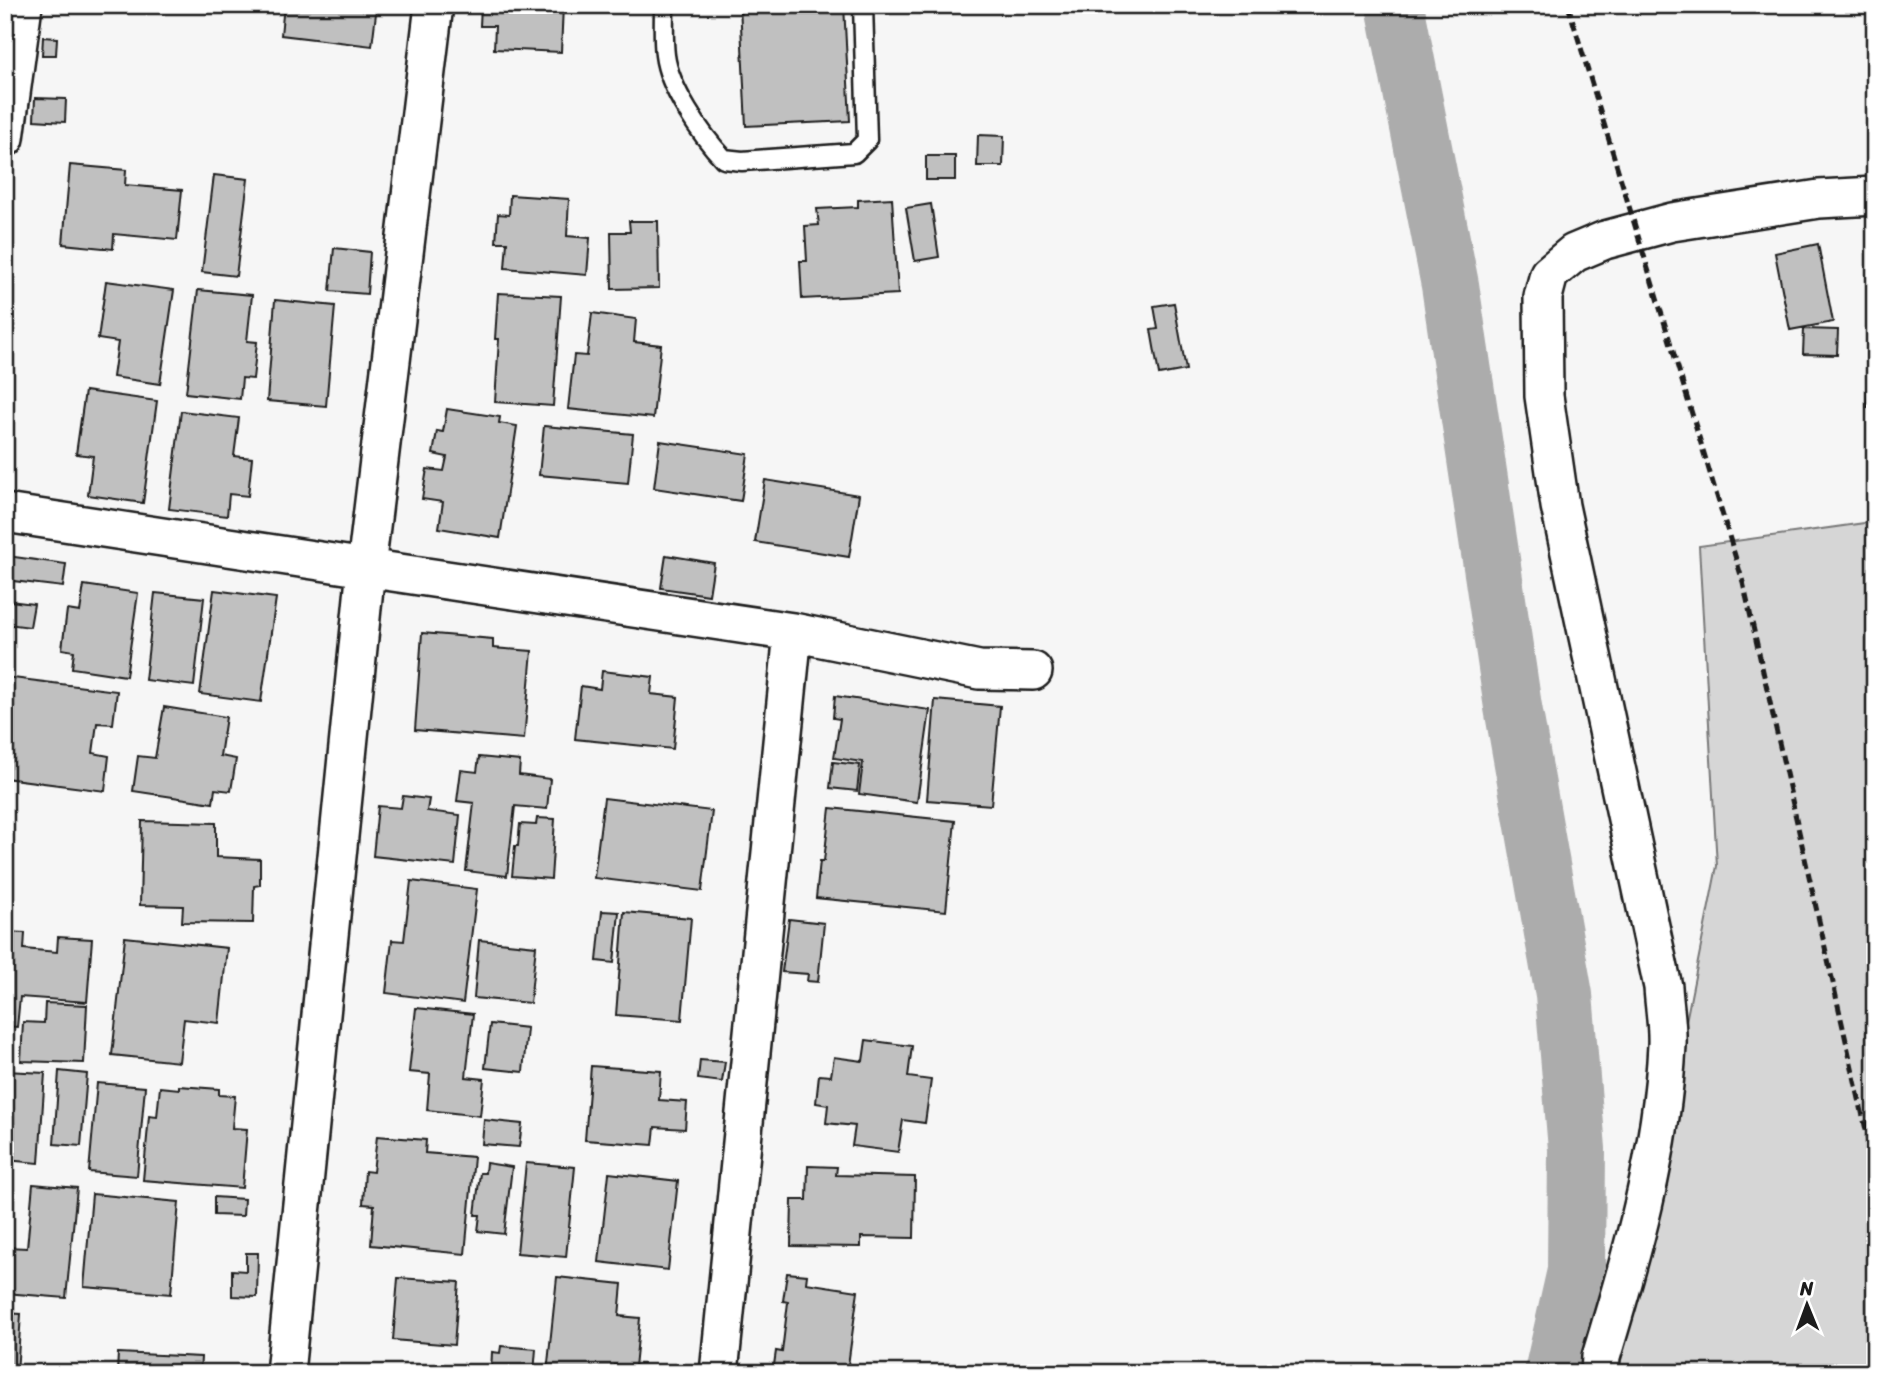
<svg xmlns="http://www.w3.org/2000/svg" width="1880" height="1378" font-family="Sriracha,sans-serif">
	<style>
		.green { fill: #d6d6d6; stroke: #797979; stroke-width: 2 }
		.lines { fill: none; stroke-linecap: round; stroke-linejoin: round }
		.river { stroke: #acacac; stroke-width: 58 }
		.building { fill: #c0c0c0; stroke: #1c1c1c; stroke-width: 2 }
		.lane-casing { stroke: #1c1c1c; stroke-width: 23 }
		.street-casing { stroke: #1c1c1c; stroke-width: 42 }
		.lane { stroke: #fff; stroke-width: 18 }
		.street { stroke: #fff; stroke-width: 37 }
		.rail { stroke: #1c1c1c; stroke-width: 5; stroke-dasharray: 10 5; stroke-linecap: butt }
	</style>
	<rect width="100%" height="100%" fill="#f6f6f6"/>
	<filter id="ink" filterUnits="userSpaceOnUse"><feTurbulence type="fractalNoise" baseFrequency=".0143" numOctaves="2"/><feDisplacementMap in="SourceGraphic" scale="14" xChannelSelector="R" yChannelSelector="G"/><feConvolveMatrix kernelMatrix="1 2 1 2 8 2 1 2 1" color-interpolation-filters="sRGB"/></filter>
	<g filter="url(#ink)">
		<path class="green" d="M 1872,522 L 1875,541 L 1875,1373 L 1616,1373 L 1717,866 L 1699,546 Z"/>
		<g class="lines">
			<path class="river" d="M 1395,5 L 1450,285 L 1513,707 L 1564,995 L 1577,1149 L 1576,1271 L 1553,1373"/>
		</g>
		<path class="building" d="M 284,5 L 377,5 L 372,46 L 281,35 Z
			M 481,5 L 563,5 L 561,52 L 494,49 L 495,26 L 480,26 Z
			M 740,5 L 844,5 L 850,121 L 746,126 Z
			M 43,37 L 57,38 L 56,55 L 42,55 Z
			M 35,98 L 66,99 L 65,122 L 34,120 Z
			M 978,135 L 1004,136 L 1003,166 L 977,166 Z
			M 926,156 L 955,156 L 955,180 L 926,180 Z
			M 70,165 L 126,170 L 125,185 L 182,190 L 177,240 L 114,234 L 113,249 L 63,244 Z
			M 214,175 L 248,179 L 236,276 L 202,272 Z
			M 510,195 L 569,199 L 567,236 L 590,238 L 587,275 L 505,268 L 507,242 L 496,242 L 498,214 L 509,215 Z
			M 892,198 L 898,294 L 802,299 L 800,261 L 807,261 L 805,226 L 819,225 L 817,209 L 858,207 L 858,200 Z
			M 931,204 L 939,257 L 915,261 L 906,208 Z
			M 629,221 L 658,221 L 659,288 L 612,289 L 611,232 L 630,232 Z
			M 1818,244 L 1833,322 L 1790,330 L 1775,253 Z
			M 334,248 L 370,252 L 367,294 L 330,291 Z
			M 106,281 L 174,290 L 160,384 L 113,377 L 118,342 L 98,339 Z
			M 198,290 L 252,295 L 247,341 L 257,342 L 253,379 L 242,378 L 240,399 L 186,393 Z
			M 498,293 L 561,296 L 553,406 L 495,402 L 499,339 L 495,339 Z
			M 275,300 L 335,306 L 326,406 L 267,401 Z
			M 1174,303 L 1186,370 L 1159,375 L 1151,330 L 1158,329 L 1154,306 Z
			M 592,313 L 636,319 L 634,342 L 661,345 L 653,418 L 568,409 L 574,355 L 587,356 Z
			M 1804,329 L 1838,330 L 1837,355 L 1803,354 Z
			M 1868,385 L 1875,385 L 1875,407 L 1867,407 Z
			M 85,391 L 157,401 L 143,503 L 88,495 L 93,456 L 76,454 Z
			M 447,409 L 500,417 L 499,423 L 517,426 L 500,538 L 439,528 L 443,502 L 422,499 L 427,469 L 444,471 L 447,457 L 433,454 L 437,431 L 443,432 Z
			M 181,411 L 239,418 L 234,456 L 252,458 L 248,496 L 229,494 L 227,516 L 169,509 Z
			M 544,426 L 633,434 L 628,483 L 539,475 Z
			M 660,441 L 748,454 L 741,501 L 654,488 Z
			M 765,480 L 859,495 L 849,557 L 755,542 Z
			M 666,555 L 714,563 L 709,595 L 661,588 Z
			M 7,556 L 66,564 L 63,587 L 5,580 Z
			M 84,585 L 138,593 L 126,676 L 72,668 L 74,651 L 62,649 L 67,610 L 80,612 Z
			M 214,590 L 276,598 L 261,702 L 200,694 Z
			M 155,593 L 204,598 L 194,686 L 145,680 Z
			M 10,601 L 34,604 L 30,627 L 7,624 Z
			M 422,633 L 493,639 L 493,648 L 532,651 L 524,739 L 415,730 Z
			M 602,671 L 653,677 L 651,694 L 678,697 L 673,749 L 575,739 L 581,686 L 600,689 Z
			M 5,677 L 117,691 L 113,724 L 97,723 L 93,753 L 109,756 L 105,791 L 5,778 Z
			M 835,696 L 930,710 L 917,802 L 859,794 L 863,762 L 834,758 L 840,719 L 833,718 Z
			M 935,700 L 1000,706 L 991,805 L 927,800 Z
			M 164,707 L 226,717 L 220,756 L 236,759 L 231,791 L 215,789 L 213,803 L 133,791 L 138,756 L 155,758 Z
			M 479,757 L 520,761 L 519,775 L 550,779 L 547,809 L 515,806 L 507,876 L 466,871 L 474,803 L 457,801 L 461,770 L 477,772 Z
			M 833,762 L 860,765 L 857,791 L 830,788 Z
			M 403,796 L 429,799 L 427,811 L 460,815 L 455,865 L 373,856 L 378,806 L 401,808 Z
			M 604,798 L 712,811 L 702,891 L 594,878 Z
			M 830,808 L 955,821 L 946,911 L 816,898 L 820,861 L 824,861 Z
			M 537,818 L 555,819 L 551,879 L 512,876 L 515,846 L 518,846 L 520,824 L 536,825 Z
			M 142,821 L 216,823 L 216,857 L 260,859 L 260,885 L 254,886 L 253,923 L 182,922 L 183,906 L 140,905 Z
			M 411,881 L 477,889 L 463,1003 L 386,993 L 392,940 L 404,941 Z
			M 602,911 L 619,912 L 614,963 L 597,961 Z
			M 624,912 L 691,918 L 682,1020 L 616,1015 Z
			M 789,919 L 824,923 L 818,982 L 807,981 L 808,974 L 782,972 Z
			M 5,932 L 25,933 L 24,949 L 57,952 L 58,937 L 92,939 L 87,1002 L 20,997 L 17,1027 L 5,1026 Z
			M 125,937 L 227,948 L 219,1023 L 184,1019 L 179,1062 L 112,1055 Z
			M 479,940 L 536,946 L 530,1003 L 474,998 Z
			M 45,1003 L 87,1005 L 84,1063 L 21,1061 L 23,1022 L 44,1023 Z
			M 416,1008 L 473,1014 L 466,1077 L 484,1079 L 480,1116 L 427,1110 L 430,1074 L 409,1072 Z
			M 490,1024 L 527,1028 L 523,1072 L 485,1068 Z
			M 866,1040 L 912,1046 L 908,1077 L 931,1080 L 925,1123 L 903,1120 L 898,1152 L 852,1146 L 855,1126 L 826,1123 L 828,1105 L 816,1103 L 819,1075 L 831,1076 L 834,1057 L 863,1061 Z
			M 700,1060 L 725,1062 L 722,1082 L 698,1079 Z
			M 591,1066 L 661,1071 L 659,1100 L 687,1102 L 685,1129 L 655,1127 L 653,1145 L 585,1140 Z
			M 5,1071 L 45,1073 L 39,1163 L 5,1160 Z
			M 59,1071 L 87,1074 L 81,1146 L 54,1144 Z
			M 97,1083 L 145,1087 L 137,1176 L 89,1172 Z
			M 179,1086 L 219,1089 L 219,1095 L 235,1096 L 232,1128 L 247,1129 L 242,1188 L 143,1180 L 149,1116 L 157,1117 L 160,1087 L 179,1089 Z
			M 484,1120 L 522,1124 L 519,1147 L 482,1144 Z
			M 377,1136 L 426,1140 L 425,1153 L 474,1157 L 465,1254 L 371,1245 L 374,1205 L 363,1204 L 365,1171 L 373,1172 Z
			M 486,1163 L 512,1167 L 504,1234 L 478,1231 L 480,1215 L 475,1215 L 480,1173 L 485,1173 Z
			M 526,1163 L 575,1167 L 566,1257 L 517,1253 Z
			M 808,1166 L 837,1167 L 836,1175 L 915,1177 L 914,1238 L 861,1237 L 861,1247 L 791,1246 L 792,1200 L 807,1200 Z
			M 609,1173 L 678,1181 L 668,1270 L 599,1262 Z
			M 33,1184 L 77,1188 L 66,1298 L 5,1293 L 7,1247 L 27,1248 Z
			M 92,1194 L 179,1202 L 171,1294 L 84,1287 Z
			M 214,1197 L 244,1199 L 243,1216 L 214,1215 Z
			M 246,1253 L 258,1253 L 257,1297 L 232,1296 L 232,1270 L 246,1271 Z
			M 787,1273 L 807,1275 L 806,1283 L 858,1291 L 847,1373 L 773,1372 L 776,1351 L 782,1352 L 788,1302 L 783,1301 Z
			M 557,1277 L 622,1284 L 619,1316 L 640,1318 L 635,1367 L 614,1365 L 613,1373 L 547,1373 Z
			M 398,1278 L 459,1282 L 454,1345 L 393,1340 Z
			M 5,1313 L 21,1314 L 17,1373 L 5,1373 Z
			M 501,1346 L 536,1349 L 534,1373 L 491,1373 L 492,1352 L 500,1353 Z
			M 118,1353 L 201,1357 L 200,1373 L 117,1373 Z"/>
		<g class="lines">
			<defs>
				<path id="lane" d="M 664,5 C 664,22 663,39 665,55 C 669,88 701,135 724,159 L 742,161 L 854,153 L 867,140 L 863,5"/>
				<path id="street" d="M 434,5 L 366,568 L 793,632 L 719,1373
					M 5,138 L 23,5
					M 5,513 L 366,568 L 285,1373
					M 793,632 L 979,670 L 1033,671
					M 1600,1373 L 1601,1357 C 1632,1255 1662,1152 1667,1045 C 1668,1026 1664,1006 1663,987 L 1560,506 L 1544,396 L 1543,297 L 1549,274 L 1574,253 L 1605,240 L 1672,222 L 1819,199 L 1875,196"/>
			</defs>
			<use href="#lane" class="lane-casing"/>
			<use href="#street" class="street-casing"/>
			<use href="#lane" class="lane"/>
			<use href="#street" class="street"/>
			<path class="rail" d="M 1568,5 L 1743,582 L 1875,1170"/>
		</g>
	</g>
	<rect width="1880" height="1378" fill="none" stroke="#fff" stroke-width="28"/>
	<rect x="14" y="14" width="1852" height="1350" fill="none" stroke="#1c1c1c" stroke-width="2.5" filter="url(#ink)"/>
	<g transform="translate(1807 1305) rotate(359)" stroke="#ffffff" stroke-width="5" paint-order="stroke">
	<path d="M0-5L12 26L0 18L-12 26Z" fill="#1c1c1c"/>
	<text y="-10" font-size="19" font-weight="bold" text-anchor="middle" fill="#1c1c1c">N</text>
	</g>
</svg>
